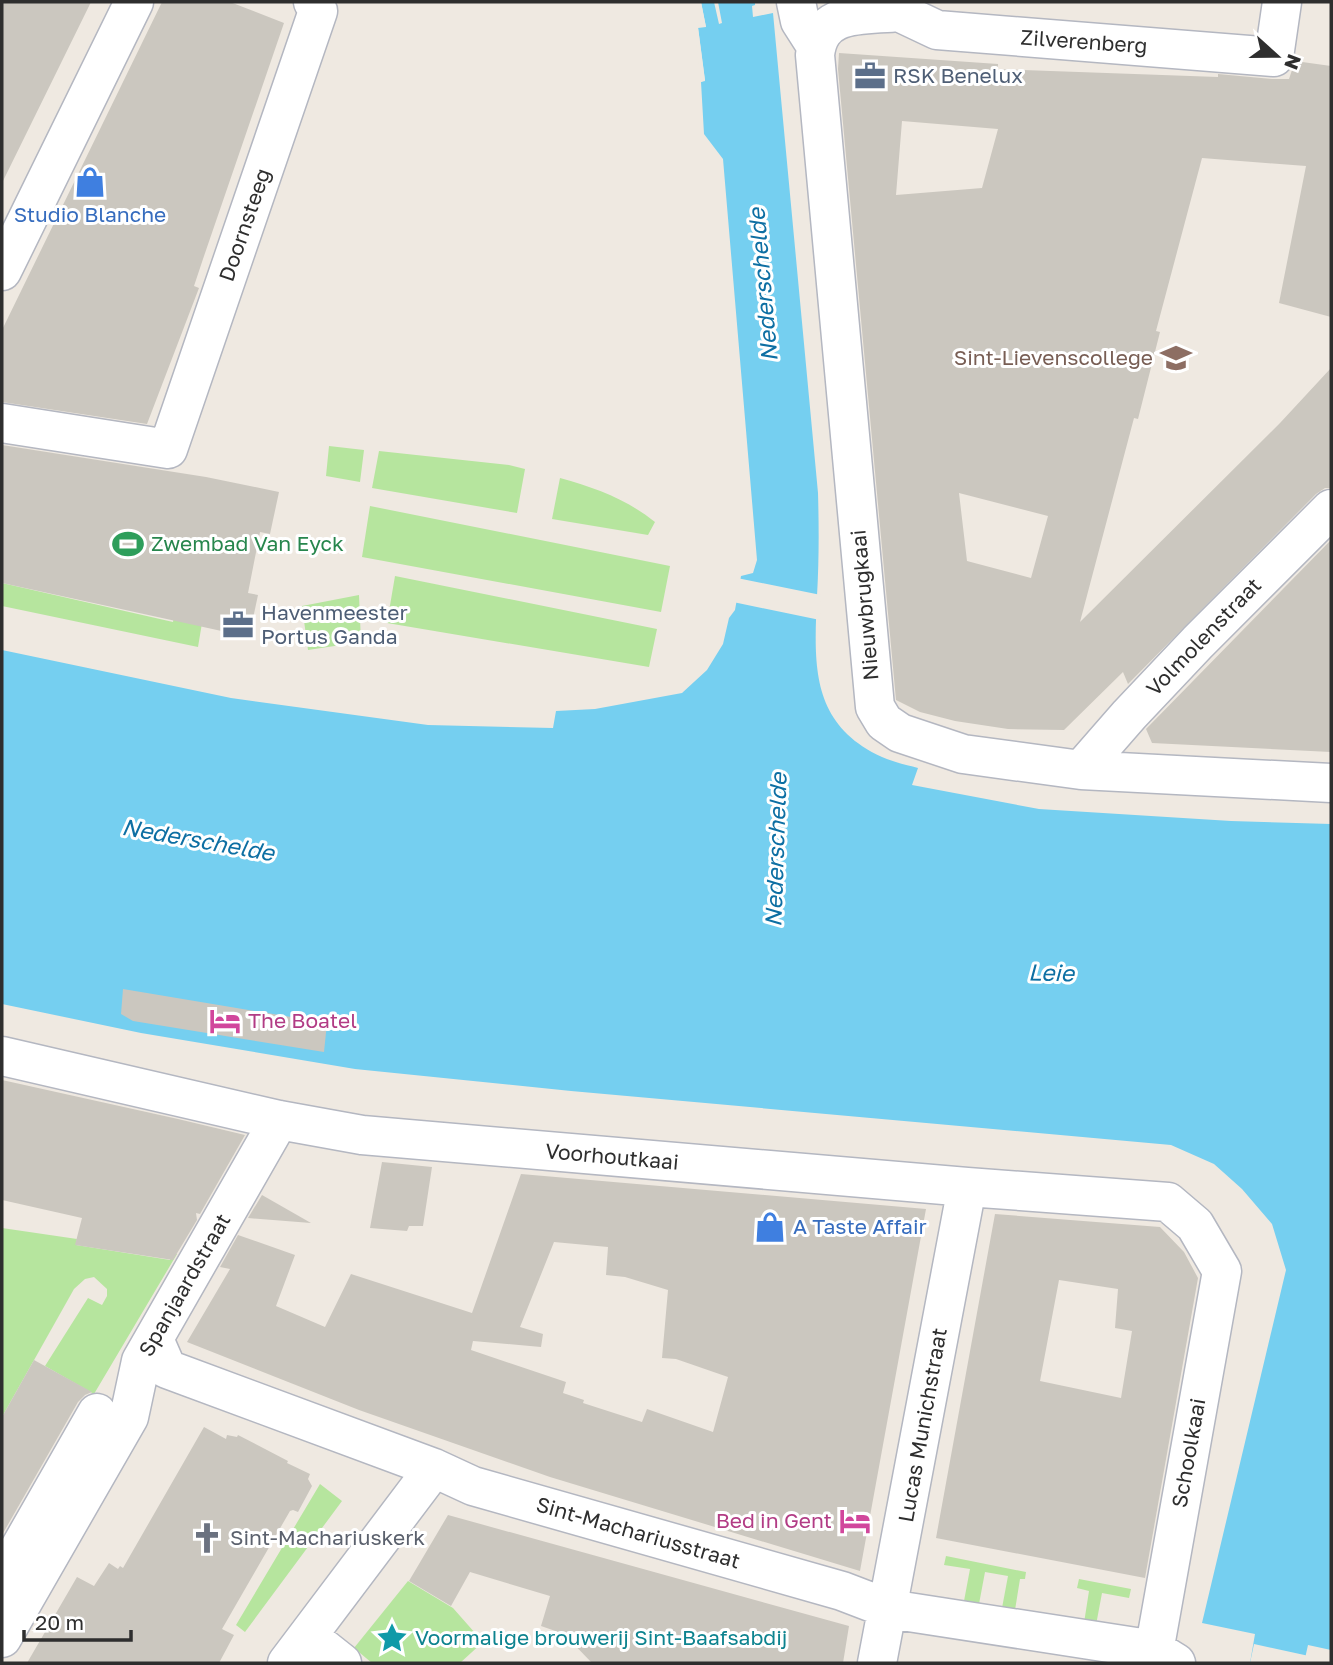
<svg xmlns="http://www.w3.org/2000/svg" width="1333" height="1665" font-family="'Golos Text',sans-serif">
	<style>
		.green { fill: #b6e59e }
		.water { fill: #75cff0 }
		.pier { fill: #efe9e1 }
		.building { fill: #cbc7bf; fill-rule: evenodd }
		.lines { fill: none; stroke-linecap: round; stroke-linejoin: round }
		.minor-casing { stroke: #b4b7c1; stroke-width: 41 }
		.minor { stroke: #fff; stroke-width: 38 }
		.labels { text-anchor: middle; stroke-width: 6; stroke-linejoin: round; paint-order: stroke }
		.street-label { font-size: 21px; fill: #2e2e2e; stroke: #fff }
		.service-label { font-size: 21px; fill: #4e5e75; stroke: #fff; text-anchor: start }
		.shop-label { font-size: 21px; fill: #366cbe; stroke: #fff }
		.education-label { font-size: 21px; fill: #785e54; stroke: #fff; text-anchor: end }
		.leisure-label { font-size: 21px; fill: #27864d; stroke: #fff; text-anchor: start }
		.hotel-label { font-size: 21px; fill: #b23c85; stroke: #fff; text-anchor: start }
		.worship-label { font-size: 21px; fill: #5b616d; stroke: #fff; text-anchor: start }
		.culture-label { font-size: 21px; fill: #0d838f; stroke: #fff; text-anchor: start }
		.water-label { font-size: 23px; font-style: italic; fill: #0d6fa3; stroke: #fff }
	</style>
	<rect width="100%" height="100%" fill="#efe9e1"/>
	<path class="green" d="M 329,446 L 364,450 L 360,482 L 326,476 Z
		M 379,451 L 509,465 L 525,469 L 517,513 L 372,488 Z
		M 560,478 C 596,488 626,499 655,522 L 648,535 L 552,519 Z
		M 370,506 L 670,566 L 661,612 L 362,557 Z
		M 395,576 L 657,629 L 649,667 L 387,623 Z
		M 2,583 L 173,622 L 174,616 L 202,623 L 198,647 L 2,606 Z
		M 359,595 L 361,642 L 308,650 L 302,606 Z
		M 2,1228 L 77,1239 L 76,1245 L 170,1260 L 172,1253 L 177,1254 L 94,1394 L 45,1366 L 88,1298 L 102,1305 L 107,1296 L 107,1289 L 94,1277 L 85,1279 L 74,1289 L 2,1417 Z
		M 320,1484 L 342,1501 L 245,1632 L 236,1625 Z
		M 946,1556 L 1026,1572 L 1025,1579 L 1020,1579 L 1015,1610 L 1002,1608 L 1008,1576 L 985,1572 L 979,1604 L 964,1601 L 970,1569 L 944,1565 Z
		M 1079,1579 L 1131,1589 L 1129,1598 L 1102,1593 L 1096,1625 L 1084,1623 L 1089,1591 L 1077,1588 Z
		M 408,1581 L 453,1608 L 483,1642 L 460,1663 L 372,1663 L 354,1648 Z"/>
	<path class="water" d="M 701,2 L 714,2 L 719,24 L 722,23 L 718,2 L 755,2 L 755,5 L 752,6 L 753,17 L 773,13 L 818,493 C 819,528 819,562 817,596 C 814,664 810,724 882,757 C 893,762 907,765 918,768 L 912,785 L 1039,809 L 1231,821 L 1331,824 L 1331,1650 L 1308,1645 L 1304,1663 L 1250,1663 L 1255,1634 L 1202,1623 L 1286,1270 L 1272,1224 L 1242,1189 L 1214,1164 L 1171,1145 L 571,1091 L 355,1069 L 141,1033 L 2,1004 L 2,650 L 231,698 L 428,725 L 553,728 L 556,711 L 595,709 L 682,693 L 707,670 L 723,644 L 729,618 L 735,610 L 741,576 L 753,573 L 757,560 L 723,159 L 704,134 L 701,82 L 705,80 L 698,27 L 706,27 Z"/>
	<path class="pier" d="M 697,2 L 701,2 L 706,27 L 698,28 L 705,81 L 701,82 L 694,27 L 696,24 L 702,24 Z
		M 737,578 L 821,595 L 820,620 L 733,602 Z
		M 1254,1644 L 1309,1656 L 1308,1663 L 1250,1663 Z"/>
	<path class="building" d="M 2,2 L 91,2 L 2,183 Z
		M 162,2 L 230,2 L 284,23 L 203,259 L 194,286 L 199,288 L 147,424 L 2,402 L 2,330 Z
		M 839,53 L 998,64 L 998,69 L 1218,77 L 1218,74 L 1272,79 L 1289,79 L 1295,61 L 1331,66 L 1331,317 L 1279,303 L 1306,166 L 1202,158 L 1156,331 L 1160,332 L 1138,419 L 1134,418 L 1080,622 L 1280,423 L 1331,368 L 1331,488 L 1325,488 L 1316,494 L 1128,684 L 1123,672 L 1064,730 L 1008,729 L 955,721 L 920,712 L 896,700 L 838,69 ZM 902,121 L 998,129 L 982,188 L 896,195 ZM 959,493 L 1048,516 L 1031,578 L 967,561 Z
		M 2,445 L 206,477 L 279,492 L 270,534 L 260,532 L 248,593 L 258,595 L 249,637 L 2,583 Z
		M 1331,540 L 1331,752 L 1152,743 L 1146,729 Z
		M 123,989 L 327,1023 L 324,1052 L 133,1021 L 121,1014 Z
		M 2,1080 L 178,1119 L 245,1135 L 200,1214 L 196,1213 L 197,1220 L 173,1260 L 75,1245 L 82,1218 L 2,1200 Z
		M 382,1162 L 432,1167 L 423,1226 L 409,1226 L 407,1231 L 370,1228 Z
		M 521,1174 L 926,1209 L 860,1571 L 550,1477 L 359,1410 L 187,1342 L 230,1269 L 220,1267 L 238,1235 L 295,1255 L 276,1306 L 325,1327 L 351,1274 L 472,1313 ZM 554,1242 L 608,1247 L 606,1275 L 625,1277 L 668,1290 L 662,1358 L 676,1359 L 728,1377 L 713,1432 L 647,1409 L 642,1422 L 583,1403 L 584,1400 L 563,1393 L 566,1382 L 471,1350 L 473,1341 L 541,1347 L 543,1334 L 520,1327 Z
		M 262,1195 L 311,1223 L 248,1218 Z
		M 995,1214 L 1160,1227 L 1184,1252 L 1198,1278 L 1145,1578 L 936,1538 ZM 1059,1280 L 1118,1289 L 1115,1328 L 1132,1331 L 1121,1398 L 1040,1381 Z
		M 34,1360 L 92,1392 L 85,1395 L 78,1402 L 2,1535 L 2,1417 Z
		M 204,1427 L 226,1439 L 227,1435 L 237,1437 L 238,1435 L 288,1461 L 287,1463 L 310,1474 L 308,1479 L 312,1486 L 298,1512 L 293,1510 L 290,1511 L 222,1629 L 234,1635 L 219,1663 L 27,1663 L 77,1577 L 94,1586 L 109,1563 L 118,1569 L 120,1566 L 123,1568 Z
		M 448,1515 L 849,1626 L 843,1663 L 592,1663 L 564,1634 L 541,1626 L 550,1596 L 470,1572 L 451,1606 L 409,1581 Z"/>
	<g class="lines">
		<defs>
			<path id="minor" d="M 796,2 L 800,21 L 816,46
				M 900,2 L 899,12 C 862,16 820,9 815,55 L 875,707 L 884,722 L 900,733 L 963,754 L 1081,770 L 1331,783
				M 899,12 L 937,30 L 1274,57 L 1282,2
				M 2,271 L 134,2
				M 2,423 L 168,449 L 318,11 L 313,2
				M 1081,770 L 1129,715 L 1198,642 L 1331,509
				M 2,1056 L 279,1120 L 362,1135 L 967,1187 L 1168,1202 L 1195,1225 L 1222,1271 L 1152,1663
				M 154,1339 L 167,1369 L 434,1468 L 473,1486 L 842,1591 L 889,1609 L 1155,1650 L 1176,1663
				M 2,1579 L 97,1413
				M 308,1636 L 342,1663
				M 2,1638 L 129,1417 L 141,1361 L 279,1120
				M 287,1663 L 434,1468
				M 877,1663 L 967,1187"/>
		</defs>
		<use href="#minor" class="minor-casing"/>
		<use href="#minor" class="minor"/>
	</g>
	<defs>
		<symbol id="office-bare" viewBox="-9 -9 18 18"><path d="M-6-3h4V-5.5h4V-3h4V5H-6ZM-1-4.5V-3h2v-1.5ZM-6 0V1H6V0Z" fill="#5c6f8a" stroke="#fff" stroke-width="2.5" paint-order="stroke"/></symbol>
		<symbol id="shop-bare" viewBox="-9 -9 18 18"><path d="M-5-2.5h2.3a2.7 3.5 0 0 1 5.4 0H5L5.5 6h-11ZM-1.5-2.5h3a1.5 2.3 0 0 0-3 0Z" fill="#3f7fe0" stroke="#fff" stroke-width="2.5" paint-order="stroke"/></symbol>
		<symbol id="school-bare" viewBox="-9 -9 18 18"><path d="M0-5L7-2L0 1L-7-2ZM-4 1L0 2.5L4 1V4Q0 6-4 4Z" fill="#8d6e63" stroke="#fff" stroke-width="2.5" paint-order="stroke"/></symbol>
		<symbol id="stadium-bare" viewBox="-9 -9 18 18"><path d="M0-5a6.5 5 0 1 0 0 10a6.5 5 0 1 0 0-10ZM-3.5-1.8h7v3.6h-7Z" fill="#2e9e5b" stroke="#fff" stroke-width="2.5" paint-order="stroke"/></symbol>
		<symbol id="hotel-bare" viewBox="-9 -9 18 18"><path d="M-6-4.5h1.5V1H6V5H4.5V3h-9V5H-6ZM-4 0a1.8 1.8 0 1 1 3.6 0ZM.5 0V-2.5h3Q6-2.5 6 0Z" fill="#d1479c" stroke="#fff" stroke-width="2.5" paint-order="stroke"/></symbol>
		<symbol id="church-bare" viewBox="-9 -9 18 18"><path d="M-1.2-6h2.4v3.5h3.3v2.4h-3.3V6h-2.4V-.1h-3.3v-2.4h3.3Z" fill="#6b7280" stroke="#fff" stroke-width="2.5" paint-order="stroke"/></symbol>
		<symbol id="sight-bare" viewBox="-9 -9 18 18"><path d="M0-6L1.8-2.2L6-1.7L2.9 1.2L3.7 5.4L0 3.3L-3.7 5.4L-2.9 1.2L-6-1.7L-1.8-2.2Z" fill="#0f9aa8" stroke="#fff" stroke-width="2.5" paint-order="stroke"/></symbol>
	</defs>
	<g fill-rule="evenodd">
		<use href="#office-bare" x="848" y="54" width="44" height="44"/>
		<use href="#shop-bare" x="68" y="160" width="44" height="44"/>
		<use href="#school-bare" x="1154" y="336" width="44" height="44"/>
		<use href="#stadium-bare" x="106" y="522" width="44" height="44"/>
		<use href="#office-bare" x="216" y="603" width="44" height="44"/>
		<use href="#hotel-bare" x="203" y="999" width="44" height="44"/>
		<use href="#shop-bare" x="748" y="1205" width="44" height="44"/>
		<use href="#hotel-bare" x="833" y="1499" width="44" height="44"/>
		<use href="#church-bare" x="185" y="1516" width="44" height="44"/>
		<use href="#sight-bare" x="370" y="1616" width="44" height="44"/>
	</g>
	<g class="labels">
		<g class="street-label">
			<text transform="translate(1084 42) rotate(4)" y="7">Zilverenberg</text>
			<text transform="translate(245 225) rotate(-71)" y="7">Doornsteeg</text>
			<text transform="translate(865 605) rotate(-95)" y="7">Nieuwbrugkaai</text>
			<text transform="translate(1204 637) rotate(-46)" y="7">Volmolenstraat</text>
			<text transform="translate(612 1157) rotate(5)" y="7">Voorhoutkaai</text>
			<text transform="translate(185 1285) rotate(-60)" y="7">Spanjaardstraat</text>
			<text transform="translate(923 1425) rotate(-80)" y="7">Lucas Munichstraat</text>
			<text transform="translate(1189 1453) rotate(-80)" y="7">Schoolkaai</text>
			<text transform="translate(638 1533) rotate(16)" y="7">Sint-Machariusstraat</text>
		</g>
		<g class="service-label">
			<text x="893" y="83">RSK Benelux</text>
			<text x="261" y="620">Havenmeester<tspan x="261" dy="24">Portus Ganda</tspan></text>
		</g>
		<g class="shop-label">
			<text x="90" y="222">Studio Blanche</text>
			<text x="793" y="1234" text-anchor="start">A Taste Affair</text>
		</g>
		<g class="education-label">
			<text x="1153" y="365">Sint-Lievenscollege</text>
		</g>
		<g class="leisure-label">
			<text x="151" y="551">Zwembad Van Eyck</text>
		</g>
		<g class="hotel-label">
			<text x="248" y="1028">The Boatel</text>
			<text x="832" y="1528" text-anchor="end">Bed in Gent</text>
		</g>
		<g class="worship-label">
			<text x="230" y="1545">Sint-Machariuskerk</text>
		</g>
		<g class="culture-label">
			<text x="415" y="1645">Voormalige brouwerij Sint-Baafsabdij</text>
		</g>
		<g class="water-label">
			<text transform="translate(763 285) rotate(-95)" y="8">Nederschelde</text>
			<text transform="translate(198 840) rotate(10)" y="8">Nederschelde</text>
			<text transform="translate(776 850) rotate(-88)" y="8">Nederschelde</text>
			<text transform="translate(1051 973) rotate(1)" y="8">Leie</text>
		</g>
	</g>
	<rect width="1333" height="1665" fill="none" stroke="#2e2e2e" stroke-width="7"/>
	<g transform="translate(1277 56) rotate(111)" stroke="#ffffff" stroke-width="5" paint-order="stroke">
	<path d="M0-5L12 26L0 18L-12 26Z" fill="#2e2e2e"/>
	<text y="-10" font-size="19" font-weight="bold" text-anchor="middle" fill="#2e2e2e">N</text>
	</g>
	<path d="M24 1630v10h107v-10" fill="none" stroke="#2e2e2e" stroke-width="3.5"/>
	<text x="35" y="1630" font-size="21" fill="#2e2e2e" stroke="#ffffff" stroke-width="5" paint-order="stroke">20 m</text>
</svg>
